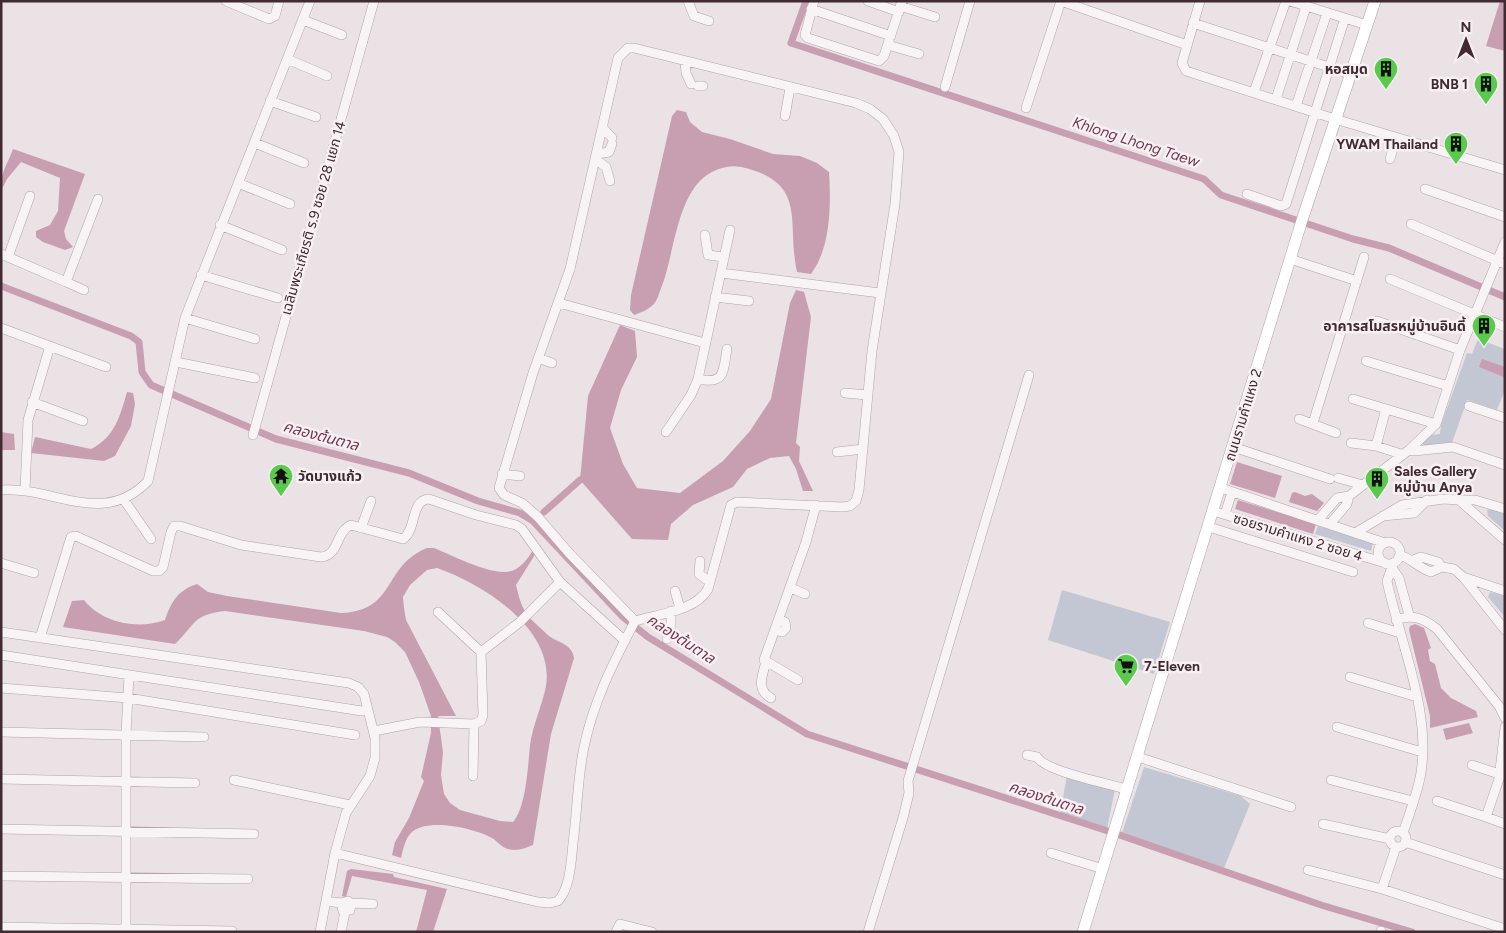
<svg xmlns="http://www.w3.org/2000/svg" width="1506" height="933" font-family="Figtree,'Noto Sans Thai',sans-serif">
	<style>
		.green { fill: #c3c7d3 }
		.water { fill: #c89eb1; fill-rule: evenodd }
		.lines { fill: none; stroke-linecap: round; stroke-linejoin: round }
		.canal { stroke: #c89eb1; stroke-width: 7 }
		.minor-casing { stroke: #b1a3a8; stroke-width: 10 }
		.major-casing { stroke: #b5a1a8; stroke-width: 12 }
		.minor { stroke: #f8f4f6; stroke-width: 9 }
		.major { stroke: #fff; stroke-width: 11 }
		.labels { text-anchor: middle; stroke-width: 5; stroke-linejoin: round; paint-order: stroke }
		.poi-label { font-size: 14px; font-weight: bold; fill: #412a32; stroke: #f7f1f4; text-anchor: end }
		.street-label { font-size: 14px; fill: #412a32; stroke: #f7f1f4 }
		.water-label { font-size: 15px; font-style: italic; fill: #74364f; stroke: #f7f1f4 }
	</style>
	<rect width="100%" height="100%" fill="#eae2e5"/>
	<path class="green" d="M 1478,339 L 1505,349 L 1505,390 L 1497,410 L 1467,400 L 1452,443 L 1424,447 L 1422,442 L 1428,435 L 1440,434 L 1441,425 L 1467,353 L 1472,354 Z
		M 1491,509 L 1505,513 L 1505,531 L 1488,516 L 1487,510 Z
		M 1318,526 L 1373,543 L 1371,551 L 1315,534 Z
		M 1062,590 L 1170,622 L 1154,674 L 1048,640 Z
		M 1490,592 L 1505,596 L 1505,617 L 1488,597 Z
		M 1144,767 L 1241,796 L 1250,804 L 1224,868 L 1122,833 Z
		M 1067,775 L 1115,789 L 1107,829 L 1060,814 Z"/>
	<path class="water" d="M 1500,1 L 1505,1 L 1505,51 L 1486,46 Z
		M 677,110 L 686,112 L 690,122 L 702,132 L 730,139 L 773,154 L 800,156 L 817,163 L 829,172 C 831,205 831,247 811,274 L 797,272 C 786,222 809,182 741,167 C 731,165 722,167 712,172 C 678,189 675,249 663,283 C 660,290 658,299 654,304 C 648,310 642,312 634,315 L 630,310 L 631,295 L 672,116 Z
		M 13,149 L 85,174 L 64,231 L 66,239 L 73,247 L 65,250 L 43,242 L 36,237 L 36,231 L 50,225 L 58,211 L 60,178 L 21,162 L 7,179 L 1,191 C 1,170 6,168 13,149 Z
		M 796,290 L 804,292 L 811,317 L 796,443 L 800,447 L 799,461 L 813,491 L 803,491 L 796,469 L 789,456 L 770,458 L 747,469 L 733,487 L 693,505 L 671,524 L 668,540 L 632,539 L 580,480 L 588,396 L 620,325 L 635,331 L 637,357 L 621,390 L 610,428 L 623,464 L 637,488 L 680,493 L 723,461 L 750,431 L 771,399 L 790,303 Z
		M 1482,359 L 1505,367 L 1504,377 L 1479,367 Z
		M 127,392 L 133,393 L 135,404 L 131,426 L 115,456 L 104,461 L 31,453 L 35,437 L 91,449 C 115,437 120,416 127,392 Z
		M 1,432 L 14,434 L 15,450 L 1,450 Z
		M 1237,462 L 1282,476 L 1275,498 L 1230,484 Z
		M 1295,492 L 1305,496 L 1312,494 L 1324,503 L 1317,511 L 1289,502 L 1292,493 Z
		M 1238,500 L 1316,524 L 1313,534 L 1235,509 Z
		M 427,548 L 434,548 C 453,556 487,573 506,572 C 519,571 527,560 533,550 L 536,553 L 516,585 C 519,597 521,607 529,617 C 535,623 542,630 549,636 C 559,643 572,644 574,658 L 551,734 L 533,845 C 525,848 517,852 508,849 C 502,848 497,841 492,838 C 475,828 426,817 411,833 C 405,839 403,850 401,858 L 392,855 L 395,842 L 409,818 L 424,781 L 421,777 L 431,733 L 431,716 L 419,682 L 405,652 L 395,642 L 387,637 L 364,631 L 225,611 C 192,615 197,623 175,644 L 63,627 L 72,601 L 84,600 C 102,623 138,630 165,620 C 171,602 178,590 197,584 L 208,592 L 227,596 L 341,613 C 397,611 382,566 427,548 ZM 437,568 C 483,584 555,629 546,686 C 542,706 533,724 530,745 C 528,766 526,808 513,822 L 500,821 L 460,810 L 450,803 L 444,794 L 441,775 L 443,752 L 438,716 L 456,716 L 406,620 L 404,608 L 403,597 L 410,585 L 427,570 Z
		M 1415,624 L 1424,628 L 1431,648 L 1428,650 L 1430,661 L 1435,664 L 1441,688 L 1451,698 L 1476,711 L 1478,717 L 1430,728 L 1430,716 L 1409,630 L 1410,626 Z
		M 1469,723 L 1473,733 L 1446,740 L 1443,729 Z
		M 351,869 L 393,874 L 394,877 L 447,889 L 433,932 L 416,932 L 427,890 L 352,876 L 346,897 L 342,896 L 347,871 Z"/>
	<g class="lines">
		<path class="canal" d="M 806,1 L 791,43 L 1204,179 L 1221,195 L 1353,239 L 1389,248 L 1505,297
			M 1,286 L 131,336 L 139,342 L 142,372 L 151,385 L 276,439 L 409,473 L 478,501 L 520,513 L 533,521 L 623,617 L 648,637 L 807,734 L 1111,832 L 1321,905 L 1412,932
			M 544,512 L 580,480"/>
		<defs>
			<path id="minor" d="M 226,1 L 269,19 L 275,16 L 279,1
				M 688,1 L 694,16 L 709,21
				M 814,1 L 805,35 L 808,38 L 879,61 L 884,56 L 902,1
				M 868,1 L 899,12
				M 1061,1 L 1187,45
				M 1200,1 L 1182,63 L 1186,71 L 1335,119 L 1505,170
				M 1290,1 L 1367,25
				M 900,6 L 935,17
				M 811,9 L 891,36
				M 303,20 L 342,35
				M 1193,23 L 1350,74
				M 888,45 L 919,54
				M 287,59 L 327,76
				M 685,61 L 686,73 L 691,84
				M 698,86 L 703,86
				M 945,87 L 970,1
				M 1254,92 L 1286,1
				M 1276,99 L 1306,7
				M 270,101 L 316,117
				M 1296,106 L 1327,13
				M 1026,108 L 1061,1
				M 785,116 L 790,88
				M 603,128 L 612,138
				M 255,143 L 304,163
				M 597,154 L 609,152 L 612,144
				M 595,159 L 606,167 L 610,181
				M 1390,159 L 1396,138
				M 238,183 L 290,204
				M 1425,189 L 1505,217
				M 1247,194 L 1281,206 L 1286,204 L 1345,18
				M 1411,224 L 1505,264
				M 220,225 L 282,250
				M 705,235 L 708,255 L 724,257
				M 1,254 L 66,282 L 98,199
				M 8,257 L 30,196
				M 1290,259 L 1357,281
				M 721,273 L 880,293
				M 201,275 L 278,298
				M 1390,279 L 1505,327
				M 66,282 L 84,290
				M 715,297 L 749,301
				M 559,303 L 705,343
				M 185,318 L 255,339
				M 1377,321 L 1460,350
				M 1,328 L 106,367
				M 538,358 L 552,363
				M 1366,361 L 1448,386
				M 176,362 L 255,378
				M 698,379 C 725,385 723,372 727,349
				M 845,393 L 868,395
				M 1353,399 L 1436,424
				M 32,402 L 83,421
				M 1469,406 L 1505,418
				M 1299,419 L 1336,433
				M 1313,423 L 1364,257
				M 666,432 L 691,395 L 698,379 L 730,230
				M 253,435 L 374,1
				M 1351,443 L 1376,446 L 1401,454
				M 1376,446 L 1386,409
				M 1233,447 L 1330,479
				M 1409,450 L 1414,451 L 1453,447 L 1505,465
				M 837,452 L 863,449
				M 502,474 L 520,476
				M 1338,478 L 1363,485
				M 1221,488 L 1385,543
				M 1,490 C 53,486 103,528 148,481 L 185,318 L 310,1
				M 25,491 L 28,420 L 50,346
				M 124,500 L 151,539
				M 1459,500 L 1475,500 L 1505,509
				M 1213,511 L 1382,562
				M 1225,514 L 1232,492
				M 1383,516 L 1414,513 L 1427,500
				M 1318,520 L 1337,498 L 1349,496 L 1367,482 L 1409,450 L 1436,424 L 1460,350 L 1505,242
				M 1330,524 L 1347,504 L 1349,496
				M 1209,527 L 1353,572
				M 361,528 L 371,501
				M 1355,533 L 1402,505 L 1443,499 L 1459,500 L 1505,540
				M1378 553a11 11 0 1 1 22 0a11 11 0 1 1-22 0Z
				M 1400,555 C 1412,559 1419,568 1431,572 L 1442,567
				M 1413,560 L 1421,557 L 1438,562 L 1442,567 L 1454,569 L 1463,577 L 1505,591
				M 700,561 L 699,574 L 710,582
				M 1,563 L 34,573
				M 1390,565 L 1399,578 L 1409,615
				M 1391,570 L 1387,581 C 1400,643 1433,715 1420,778 C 1416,797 1409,815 1403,833
				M 1463,577 L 1505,630
				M 791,588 L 805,594
				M 675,591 L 680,608
				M 438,612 L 481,652 L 483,715 L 481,721 L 474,724 L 473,776
				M 1396,620 C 1413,614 1423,618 1437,629 L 1499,706 L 1505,718
				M 1368,623 L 1400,633
				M 775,630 L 782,632 L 786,628 L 785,622 L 779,619
				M 1,632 L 349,683 L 358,687 L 364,694 L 375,738 L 375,758 L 370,776 L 346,813 L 335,853 L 320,932
				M 40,638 L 71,537 L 76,536 L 153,571 L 159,571 L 163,567 L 171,532 L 174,526 L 180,526 L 241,545 L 321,557 C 340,555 335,532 351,525 L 403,539 C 417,530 410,500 429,499 L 476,515 L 516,525 L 522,529 L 560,582 L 625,641
				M 667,639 L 671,629 L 671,611
				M 481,652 L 520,622 L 560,582
				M 1,655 L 362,711
				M 766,662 C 762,676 756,690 771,698
				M 1350,677 L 1417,697
				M 798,680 L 764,660 L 806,542 L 816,505
				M 1,688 L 128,698 L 355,735
				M 1337,727 L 1422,752
				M 374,731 L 420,722 L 474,724
				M 1,732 L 204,737
				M 1027,755 L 1037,757 C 1046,772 1109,783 1128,790
				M 1138,757 L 1291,807
				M 1472,765 L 1505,776
				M 1,779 L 195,783
				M 234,780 L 350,805
				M 1331,780 L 1413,801
				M 1437,801 L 1486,817 L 1499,779 L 1505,727
				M 1486,817 L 1505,824
				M 1323,824 L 1390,839
				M 1,829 L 254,834
				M1390 839a8 8 0 1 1 16 0a8 8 0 1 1-16 0Z
				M 1405,842 L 1505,875
				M 335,853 L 538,902 L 550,903 L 558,901 C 572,886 571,855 574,835 C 577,808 578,779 583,752 C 592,704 613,663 635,621 C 658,614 696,611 708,589 L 731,505 L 737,502 L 842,507 L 850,506 L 856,501 L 859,490 L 872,351 L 895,204 L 899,152 L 894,136 L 883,119 L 870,109 L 856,103 L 634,48 L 628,48 L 618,58 L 570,269 L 533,373 L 499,488 L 504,495 L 522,503 L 538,517 L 569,553 L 635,621
				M 1051,853 L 1103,869
				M 1308,870 L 1382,889 L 1505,929
				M 1,876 L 248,879
				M 1382,889 L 1396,847
				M 326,901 L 341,903 L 348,901 L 351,905 L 350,910 L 343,911 L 341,903
				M 351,903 L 373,904
				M 1,927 L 232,931
				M 126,932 L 126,734 L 129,675
				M 341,932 L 345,912
				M 616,932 L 620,924 L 652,932
				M 868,932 L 903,818 L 909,793 L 908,781 L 1029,375
				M 1381,932 L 1381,931"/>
			<path id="major" d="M 1083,932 L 1303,217 L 1375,1"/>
		</defs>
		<use href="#minor" class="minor-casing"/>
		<use href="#major" class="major-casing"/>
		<use href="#minor" class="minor"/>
		<use href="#major" class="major"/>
	</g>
	<defs>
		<symbol id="building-pin" viewBox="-11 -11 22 30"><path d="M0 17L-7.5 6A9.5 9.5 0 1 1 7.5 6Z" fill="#59ca4c" stroke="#f7f1f4"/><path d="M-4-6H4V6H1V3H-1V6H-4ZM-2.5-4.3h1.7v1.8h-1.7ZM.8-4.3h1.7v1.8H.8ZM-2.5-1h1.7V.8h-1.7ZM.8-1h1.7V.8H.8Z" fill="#111"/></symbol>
		<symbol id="temple-pin" viewBox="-11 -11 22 30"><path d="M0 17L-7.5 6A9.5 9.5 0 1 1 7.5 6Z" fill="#59ca4c" stroke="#f7f1f4"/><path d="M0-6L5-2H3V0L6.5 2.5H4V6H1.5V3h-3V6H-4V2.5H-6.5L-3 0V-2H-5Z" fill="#111"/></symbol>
		<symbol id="supermarket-pin" viewBox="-11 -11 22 30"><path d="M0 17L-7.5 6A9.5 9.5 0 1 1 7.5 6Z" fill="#59ca4c" stroke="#f7f1f4"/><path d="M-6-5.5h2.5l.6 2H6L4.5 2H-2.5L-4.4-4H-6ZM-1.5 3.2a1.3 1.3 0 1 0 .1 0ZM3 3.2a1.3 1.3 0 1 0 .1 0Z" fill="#111"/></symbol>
	</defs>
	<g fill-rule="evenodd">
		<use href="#building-pin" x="1372" y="55" width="28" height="38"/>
		<use href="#building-pin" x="1472" y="70" width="28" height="38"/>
		<use href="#building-pin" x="1442" y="130" width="28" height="38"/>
		<use href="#building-pin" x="1470" y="312" width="28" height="38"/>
		<use href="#temple-pin" x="267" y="462" width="28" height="38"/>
		<use href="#building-pin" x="1363" y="465" width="28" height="38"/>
		<use href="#supermarket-pin" x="1112" y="652" width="28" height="38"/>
	</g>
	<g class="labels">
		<g class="poi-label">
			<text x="1368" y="74">หอสมุด</text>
			<text x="1468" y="89">BNB 1</text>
			<text x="1438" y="149">YWAM Thailand</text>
			<text x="1466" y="331">อาคารสโมสรหมู่บ้านอินดี้</text>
			<text x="1394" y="476" text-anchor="start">Sales Gallery<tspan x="1394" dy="16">หมู่บ้าน Anya</tspan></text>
			<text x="298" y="481" text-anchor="start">วัดบางแก้ว</text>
			<text x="1144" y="671" text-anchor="start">7-Eleven</text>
		</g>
		<g class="street-label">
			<text transform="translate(313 218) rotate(-74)" y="5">เฉลิมพระเกียรติ ร.9 ซอย 28 แยก 14</text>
			<text transform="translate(1243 415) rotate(-73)" y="5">ถนนรามคำแหง 2</text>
			<text transform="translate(1298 537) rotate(17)" y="5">ซอยรามคำแหง 2 ซอย 4</text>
		</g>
		<g class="water-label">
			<text transform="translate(1136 142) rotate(18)" y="5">Khlong Lhong Taew</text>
			<text transform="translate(321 436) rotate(15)" y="5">คลองต้นตาล</text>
			<text transform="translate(681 639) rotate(33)" y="5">คลองต้นตาล</text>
			<text transform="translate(1046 798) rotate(18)" y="5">คลองต้นตาล</text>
		</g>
	</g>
	<rect width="1506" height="933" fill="none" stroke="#412a32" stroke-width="5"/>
	<g transform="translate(1466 40)" stroke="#f7f1f4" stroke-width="4" paint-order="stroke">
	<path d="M0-4L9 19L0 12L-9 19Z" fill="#412a32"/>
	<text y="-8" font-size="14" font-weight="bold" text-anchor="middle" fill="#412a32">N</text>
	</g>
</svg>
